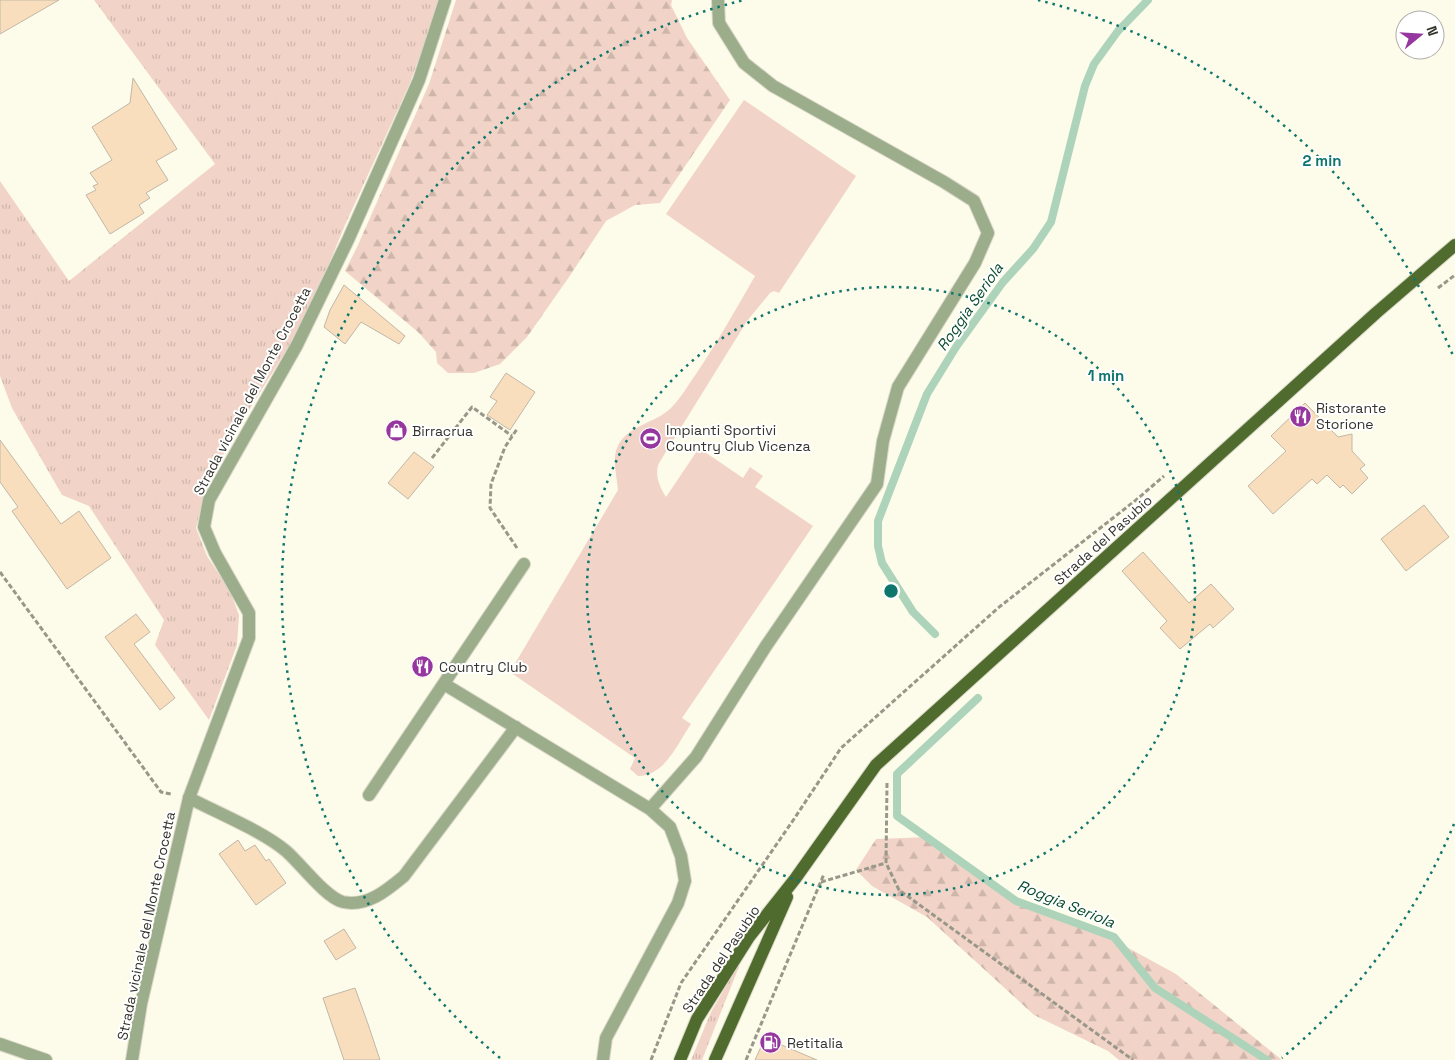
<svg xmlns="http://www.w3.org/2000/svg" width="1455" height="1060" font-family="'Space Grotesk',sans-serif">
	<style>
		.grass { fill: url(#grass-tufts) }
		.forest { fill: url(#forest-firs) }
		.pitch { fill: #f1d4c7 }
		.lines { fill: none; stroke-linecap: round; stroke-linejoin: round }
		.stream { stroke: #add4bb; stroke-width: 8 }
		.building { fill: #f8debc; stroke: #c2b7a8 }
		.lane-casing { stroke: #d9d7c7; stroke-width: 14 }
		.street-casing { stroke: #d9d7c7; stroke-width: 14 }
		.primary-casing { stroke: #d9d7c7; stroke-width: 14 }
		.path { stroke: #98978a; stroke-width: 3; stroke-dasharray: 5 2.5; stroke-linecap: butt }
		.lane { stroke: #9cad8b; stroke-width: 12 }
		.street { stroke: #9cad8b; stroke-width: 12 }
		.primary { stroke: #4f6b2d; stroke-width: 12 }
		.ring { fill: none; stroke: #0f766e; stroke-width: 2.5; stroke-dasharray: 2.5 5 }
		.labels { text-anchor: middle; stroke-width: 4; stroke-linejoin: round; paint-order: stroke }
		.street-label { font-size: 14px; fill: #34332c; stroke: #fff }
		.poi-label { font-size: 14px; fill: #34332c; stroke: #fff; text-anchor: start }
		.water-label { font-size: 15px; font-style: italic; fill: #094c2d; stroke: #fff }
		.centre { fill: #0f766e; stroke: #fff; stroke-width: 2.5 }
		.ring-label { font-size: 15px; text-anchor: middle; font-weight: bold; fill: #0f766e; stroke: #fff; stroke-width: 4; stroke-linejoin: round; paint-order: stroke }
	</style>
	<defs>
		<pattern id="grass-tufts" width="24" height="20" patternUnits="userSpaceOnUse" patternTransform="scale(1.25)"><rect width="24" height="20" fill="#f1d4c7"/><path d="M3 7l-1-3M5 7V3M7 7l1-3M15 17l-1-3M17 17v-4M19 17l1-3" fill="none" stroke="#cfb6ab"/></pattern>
		<pattern id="forest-firs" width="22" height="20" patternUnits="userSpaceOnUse" patternTransform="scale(1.25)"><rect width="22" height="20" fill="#f1d4c7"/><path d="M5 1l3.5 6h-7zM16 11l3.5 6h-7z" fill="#cfb6ab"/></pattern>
	</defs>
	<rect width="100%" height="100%" fill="#fdfbe9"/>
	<path class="grass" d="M 94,0 L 438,0 L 438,4 L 410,83 L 345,225 L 326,271 L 294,338 L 234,434 L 206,488 L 196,528 L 207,556 L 230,591 L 239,615 L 237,645 L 209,720 L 155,645 L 164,620 L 89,506 L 62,495 L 12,408 L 0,376 L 0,181 L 69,281 L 215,164 Z
		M 742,959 L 702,1060 L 691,1060 L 711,1012 Z"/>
	<path class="forest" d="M 456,0 L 672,0 L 671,5 L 687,38 L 730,100 L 660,203 L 635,205 L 606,221 L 569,277 L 527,337 L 500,364 L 474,373 L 448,373 L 437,363 L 436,352 L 418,332 L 345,271 L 358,245 L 429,84 Z
		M 930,837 L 1011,897 L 1075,923 L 1121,944 L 1176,974 L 1282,1060 L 1119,1060 L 1108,1051 L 1034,1015 L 927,917 L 872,886 L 856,870 L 876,839 Z"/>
	<path class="pitch" d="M 744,100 L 856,176 L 779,293 L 774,291 L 770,293 L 747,321 L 659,463 C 654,475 660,487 666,497 L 699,448 L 743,478 L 750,467 L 763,476 L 755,487 L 813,526 L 682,718 L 691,724 C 677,744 665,776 638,776 L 630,769 L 635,758 L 510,672 L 618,490 C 617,477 612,460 617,448 C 626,425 655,424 671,408 C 681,398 688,385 696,374 C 717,343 736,309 755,276 L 666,214 Z"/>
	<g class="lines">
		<path class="stream" d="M 935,634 L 913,612 L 882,563 L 878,546 L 878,521 L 927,394 L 956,347 L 1003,282 L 1033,249 L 1051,222 L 1085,86 L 1094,64 L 1118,31 L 1148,0
			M 978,698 L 897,774 L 897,816 L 1016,901 L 1114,937 L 1155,988 L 1267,1060"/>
	</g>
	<path class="building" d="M 0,0 L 59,0 L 0,34 Z
		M 133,78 L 177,149 L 156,161 L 168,180 L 146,193 L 150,198 L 139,205 L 144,213 L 110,234 L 86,195 L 96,190 L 93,186 L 98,184 L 90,173 L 112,160 L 92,127 L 130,103 Z
		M 344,285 L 405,336 L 399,344 L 361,322 L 345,344 L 324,327 L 330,310 Z
		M 506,373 L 535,392 L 510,430 L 487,415 L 497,401 L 490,397 Z
		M 1305,403 L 1338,437 L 1352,434 L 1352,451 L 1365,465 L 1360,469 L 1368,478 L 1352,494 L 1343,485 L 1340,488 L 1327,475 L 1317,484 L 1312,479 L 1273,514 L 1248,486 L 1286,451 L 1271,436 Z
		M 0,440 L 61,524 L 79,511 L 111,558 L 67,589 L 12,511 L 18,507 L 0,482 Z
		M 414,452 L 434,467 L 408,499 L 388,483 Z
		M 1424,505 L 1449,537 L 1406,571 L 1381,539 Z
		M 1143,552 L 1189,603 L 1211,584 L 1234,609 L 1213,628 L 1210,624 L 1180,649 L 1160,628 L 1167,621 L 1122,571 Z
		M 136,614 L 150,632 L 134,644 L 175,698 L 160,710 L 105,637 Z
		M 238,840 L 245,851 L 255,845 L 266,861 L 269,859 L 286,883 L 256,905 L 219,854 Z
		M 344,929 L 356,948 L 336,960 L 324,941 Z
		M 355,988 L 368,1024 L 380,1060 L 344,1060 L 323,998 Z
		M 765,1038 L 817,1060 L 755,1060 Z"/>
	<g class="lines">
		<defs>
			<path id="lane" d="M 444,684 L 650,809 L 670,827 L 681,856 L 685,881 L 678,903 L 606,1038 L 603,1060
				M 369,795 L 524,564
				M 189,798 C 218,813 262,831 286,851 C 300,863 326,898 343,902 C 367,907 386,891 404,876 L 516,727
				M 650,809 L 696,757 L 766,646 L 877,484 L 883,441 L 898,387 L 975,263 L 988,233 L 974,201 L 944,182 L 773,86 L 744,63 L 719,23 L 718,0"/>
			<path id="street" d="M 0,1044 L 46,1060
				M 132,1060 L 141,1004 L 189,798 L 249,638 L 249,613 L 215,553 L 204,527 L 209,500 L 297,345 L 348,240 L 419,80 L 445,0"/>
			<path id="primary" d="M 680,1060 L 697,1019 L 749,937 L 795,879 L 876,765 L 1376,313 L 1455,245
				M 715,1060 L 787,897"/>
		</defs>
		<use href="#lane" class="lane-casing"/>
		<use href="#street" class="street-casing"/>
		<use href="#primary" class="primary-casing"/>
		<path class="path" d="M 1438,288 L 1455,275
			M 432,458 L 472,407 L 512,436
			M 517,548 L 490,508 L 491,484 L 505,447 L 517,429
			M 0,572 L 161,792 L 171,794
			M 887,783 L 886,863 L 899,890 L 1133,1060
			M 821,882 L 886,863
			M 651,1060 L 681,983 L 794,819 L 841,748 L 998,608 L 1136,500 L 1164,476
			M 746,1060 L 824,874"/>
		<use href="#lane" class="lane"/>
		<use href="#street" class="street"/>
		<use href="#primary" class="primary"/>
	</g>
	<g class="ring">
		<circle cx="891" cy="591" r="304"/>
		<path d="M1454 824A609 609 0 0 1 1282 1058M500 1058A609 609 0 0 1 744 0M1038 0A609 609 0 0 1 1454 358"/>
	</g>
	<defs>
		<symbol id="restaurant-disc" viewBox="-11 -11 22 22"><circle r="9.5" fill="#96369f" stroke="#fff"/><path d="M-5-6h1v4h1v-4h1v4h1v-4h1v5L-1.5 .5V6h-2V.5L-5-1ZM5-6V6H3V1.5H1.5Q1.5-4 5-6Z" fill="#fff"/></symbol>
		<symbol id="shop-disc" viewBox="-11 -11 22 22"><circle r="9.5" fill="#96369f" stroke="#fff"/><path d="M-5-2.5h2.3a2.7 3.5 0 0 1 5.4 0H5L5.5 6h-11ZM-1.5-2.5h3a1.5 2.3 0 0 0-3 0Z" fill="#fff"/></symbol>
		<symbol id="stadium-disc" viewBox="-11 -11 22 22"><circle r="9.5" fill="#96369f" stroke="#fff"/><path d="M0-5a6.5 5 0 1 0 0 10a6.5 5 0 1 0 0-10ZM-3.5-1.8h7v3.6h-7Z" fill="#fff"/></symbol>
		<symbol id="fuel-disc" viewBox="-11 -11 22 22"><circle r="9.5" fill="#96369f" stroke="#fff"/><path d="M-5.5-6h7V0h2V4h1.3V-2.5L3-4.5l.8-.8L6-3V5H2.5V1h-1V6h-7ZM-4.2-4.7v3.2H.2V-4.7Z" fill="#fff"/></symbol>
	</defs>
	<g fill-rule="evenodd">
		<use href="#restaurant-disc" x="1288" y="404" width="25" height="25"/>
		<use href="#shop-disc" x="384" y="418" width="25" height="25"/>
		<use href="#stadium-disc" x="638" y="426" width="25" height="25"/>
		<use href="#restaurant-disc" x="410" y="654" width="25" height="25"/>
		<use href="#fuel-disc" x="758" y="1030" width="25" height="25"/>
	</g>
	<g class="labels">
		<g class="street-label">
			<text transform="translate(252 391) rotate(-62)" y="5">Strada vicinale del Monte Crocetta</text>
			<text transform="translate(1103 540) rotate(-42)" y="5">Strada del Pasubio</text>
			<text transform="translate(146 926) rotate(-78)" y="5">Strada vicinale del Monte Crocetta</text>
			<text transform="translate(721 959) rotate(-56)" y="5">Strada del Pasubio</text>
		</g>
		<g class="poi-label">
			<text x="1316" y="413">Ristorante<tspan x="1316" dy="16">Storione</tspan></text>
			<text x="666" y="435">Impianti Sportivi<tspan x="666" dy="16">Country Club Vicenza</tspan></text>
			<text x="412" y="436">Birracrua</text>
			<text x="439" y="672">Country Club</text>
			<text x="787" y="1048">Retitalia</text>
		</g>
		<g class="water-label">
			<text transform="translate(970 307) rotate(-55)" y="5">Roggia Seriola</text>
			<text transform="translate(1066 904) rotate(22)" y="5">Roggia Seriola</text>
		</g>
	</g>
	<circle cx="891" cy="591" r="8" class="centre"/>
	<g class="ring-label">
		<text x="1322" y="166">2 min</text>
		<text x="1106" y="381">1 min</text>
	</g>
	<g transform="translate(1420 35) rotate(72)"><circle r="24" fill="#ffffff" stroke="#aeadab"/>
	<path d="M0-4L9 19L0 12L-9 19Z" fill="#96369f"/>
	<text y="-8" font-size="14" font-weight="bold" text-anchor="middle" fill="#34332c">N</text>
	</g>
</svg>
